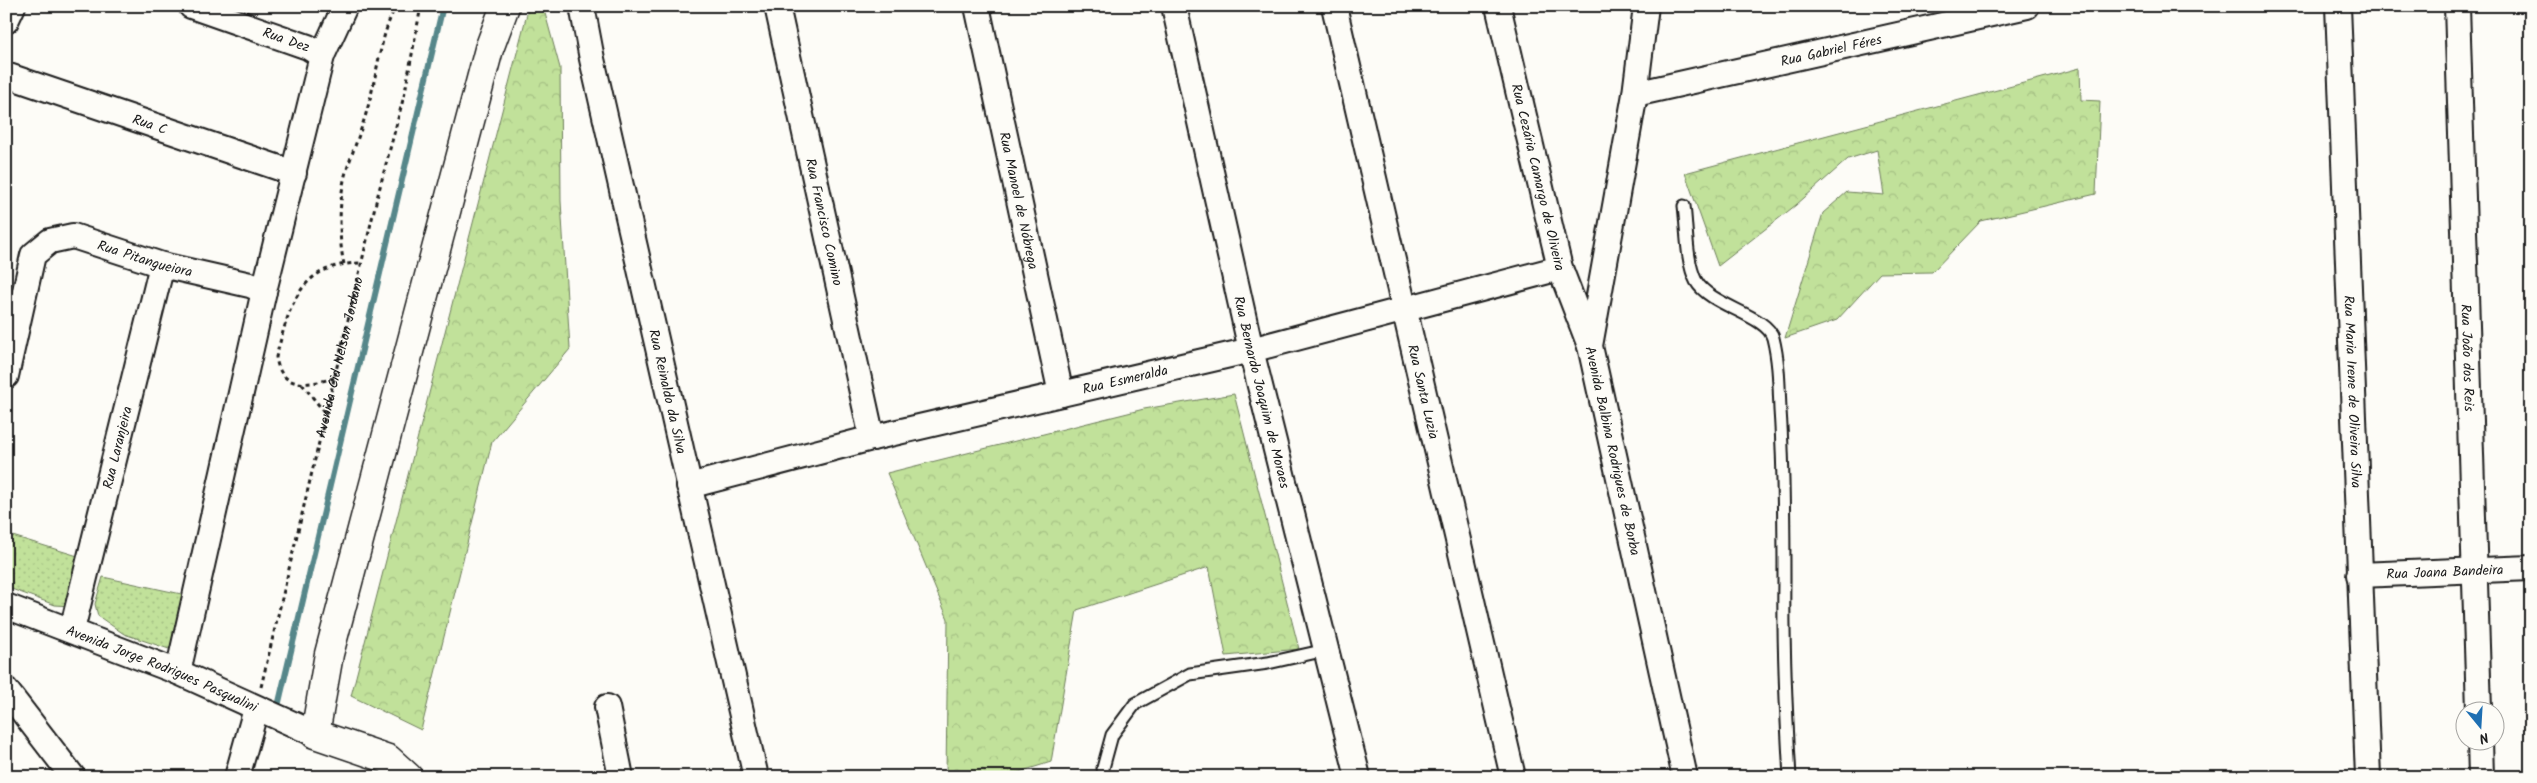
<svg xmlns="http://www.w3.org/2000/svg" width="2537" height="783" font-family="Kalam,sans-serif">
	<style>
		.grass { fill: url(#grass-dots); stroke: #6e7e5b }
		.forest { fill: url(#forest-crowns); stroke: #6e7e5b }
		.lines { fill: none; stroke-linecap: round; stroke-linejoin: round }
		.stream { stroke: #56878a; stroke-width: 6 }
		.service-casing { stroke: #1c1c1c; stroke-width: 15 }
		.minor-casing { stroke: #1c1c1c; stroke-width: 28 }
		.tertiary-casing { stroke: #1c1c1c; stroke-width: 31 }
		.path { stroke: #1c1c1c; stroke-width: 3; stroke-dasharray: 4 4; stroke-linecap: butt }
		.service { stroke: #fdfcf7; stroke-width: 11 }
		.minor { stroke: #fdfcf7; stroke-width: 24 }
		.tertiary { stroke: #fdfcf7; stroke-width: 28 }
		.labels { text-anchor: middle; stroke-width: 4; stroke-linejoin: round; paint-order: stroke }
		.street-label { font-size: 14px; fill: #1c1c1c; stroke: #fdfcf7 }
	</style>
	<defs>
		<pattern id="grass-dots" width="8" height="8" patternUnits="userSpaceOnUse" patternTransform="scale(1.25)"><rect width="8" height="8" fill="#c1e19a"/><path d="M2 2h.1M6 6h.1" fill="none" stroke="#a5c084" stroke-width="1.8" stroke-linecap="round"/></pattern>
		<pattern id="forest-crowns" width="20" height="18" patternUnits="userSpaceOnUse" patternTransform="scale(1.25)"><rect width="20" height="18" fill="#c1e19a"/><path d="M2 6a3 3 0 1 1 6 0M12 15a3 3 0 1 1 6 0" fill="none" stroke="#a5c084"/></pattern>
	</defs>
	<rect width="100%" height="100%" fill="#fdfcf7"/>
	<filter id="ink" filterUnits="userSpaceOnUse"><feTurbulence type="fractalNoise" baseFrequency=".02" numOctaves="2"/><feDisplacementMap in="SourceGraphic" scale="10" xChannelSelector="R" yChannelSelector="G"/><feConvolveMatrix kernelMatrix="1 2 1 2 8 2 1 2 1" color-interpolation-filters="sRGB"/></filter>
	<g filter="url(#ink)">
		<path class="grass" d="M 6,534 L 81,557 L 70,606 L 55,605 L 6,587 Z
			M 103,577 L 186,595 L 172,650 L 124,634 L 98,616 L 95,604 Z"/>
		<path class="forest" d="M 529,6 L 543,6 L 560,68 L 561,201 L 570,349 L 492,442 L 421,730 L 351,696 Z
			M 2080,68 L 2081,100 L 2100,101 L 2096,194 L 1981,221 L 1932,272 L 1880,273 L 1837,320 L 1785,338 L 1823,213 L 1847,192 L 1884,195 L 1877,150 L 1848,159 L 1796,205 L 1718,266 L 1685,173 Z
			M 1234,394 L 1299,649 L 1226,656 L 1209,567 L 1077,610 L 1051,762 L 1003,777 L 946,777 L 948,619 L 887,473 L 1144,409 Z"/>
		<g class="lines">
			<path class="stream" d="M 279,702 L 443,6"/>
			<defs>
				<path id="service" d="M 1684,206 C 1687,228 1686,262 1696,281 C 1710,306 1767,315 1773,338 C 1779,362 1779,386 1780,410 C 1784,467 1784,523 1784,580 C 1783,646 1786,711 1790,777
					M 1104,777 L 1103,768 L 1112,735 L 1135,704 L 1190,674 L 1268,663 L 1326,650"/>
				<g id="minor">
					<path id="s2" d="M 191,6 L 308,47 L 322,56"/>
					<path id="s3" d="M 582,6 L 592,59 L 756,777"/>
					<path id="s4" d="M 777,6 L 872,438"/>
					<path id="s5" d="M 977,6 L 1061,394"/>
					<path id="s6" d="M 1174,6 L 1251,350 L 1358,777"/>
					<path id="s7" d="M 1334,6 L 1513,777"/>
					<path id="s8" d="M 1498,6 L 1560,268 L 1590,346"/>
					<path id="s9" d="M 1646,6 L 1635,94 L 1590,346 L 1685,777"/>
					<path id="s10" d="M 2338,6 L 2368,777"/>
					<path id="s11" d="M 2457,6 L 2479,710"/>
					<path d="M 6,21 L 13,6"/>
					<path id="s12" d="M 6,75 L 294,173"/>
					<path id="s13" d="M 1635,94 L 2027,6"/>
					<path id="s14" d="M 6,376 L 33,255 L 50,241 L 73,236 L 162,265 L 250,285 L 264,291 L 322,56 L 345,6"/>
					<path id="s15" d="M 689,486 L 872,438 L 1251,350 L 1560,268"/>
					<path id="s16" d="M 2359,575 L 2531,568"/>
					<path id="s17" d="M 6,606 L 178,672 L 315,734"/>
					<path id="s18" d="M 72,630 L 162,265"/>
					<path d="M 178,672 L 264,291"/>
					<path d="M 6,690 L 73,777"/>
					<path d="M 607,707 L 621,777"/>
					<path d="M 2480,740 L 2481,777"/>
					<path d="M 237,777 L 256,709"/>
				</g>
				<path id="tertiary" d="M 408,777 L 388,759 L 315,734 L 329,654 L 489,49 L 505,6"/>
			</defs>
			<use href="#service" class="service-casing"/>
			<use href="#minor" class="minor-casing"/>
			<use href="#tertiary" class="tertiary-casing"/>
			<g class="path">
				<path d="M 344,264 C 338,239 339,196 346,172 C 354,147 364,124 370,99 C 378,68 381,34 396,6"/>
				<path d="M 334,378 C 309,385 281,391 276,357 C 290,306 298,264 361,263"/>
				<path d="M 302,384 L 325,413"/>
				<path id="s1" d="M 261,687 L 376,202 L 405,92 L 421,6"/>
			</g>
			<use href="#service" class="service"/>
			<use href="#minor" class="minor"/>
			<use href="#tertiary" class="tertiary"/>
		</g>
	</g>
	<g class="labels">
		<g class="street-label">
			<text dy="5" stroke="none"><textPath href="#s2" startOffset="101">Rua Dez</textPath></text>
			<text dy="5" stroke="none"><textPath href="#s13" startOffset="201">Rua Gabriel Féres</textPath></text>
			<text dy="5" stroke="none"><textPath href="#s12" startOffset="152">Rua C</textPath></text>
			<text dy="5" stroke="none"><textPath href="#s8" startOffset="176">Rua Cezária Camargo de Oliveira</textPath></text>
			<text dy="5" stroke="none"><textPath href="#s5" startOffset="199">Rua Manoel de Nóbrega</textPath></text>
			<text dy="5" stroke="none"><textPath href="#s4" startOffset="221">Rua Francisco Comino</textPath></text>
			<text dy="5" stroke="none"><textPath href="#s14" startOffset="245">Rua Pitangueiora</textPath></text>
			<text dy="5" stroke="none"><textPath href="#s1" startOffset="339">Avenida Cid Nelson Jordano</textPath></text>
			<text dy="5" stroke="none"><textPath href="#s11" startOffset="352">Rua João dos Reis</textPath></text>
			<text dy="5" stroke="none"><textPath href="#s15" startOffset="449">Rua Esmeralda</textPath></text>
			<text dy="5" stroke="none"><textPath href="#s7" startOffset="396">Rua Santa Luzia</textPath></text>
			<text dy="5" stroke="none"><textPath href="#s3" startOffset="395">Rua Reinaldo da Silva</textPath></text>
			<text dy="5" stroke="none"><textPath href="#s6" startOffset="396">Rua Bernardo Joaquim de Moraes</textPath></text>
			<text dy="5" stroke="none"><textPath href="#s10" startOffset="386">Rua Maria Irene de Oliveira Silva</textPath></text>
			<text dy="5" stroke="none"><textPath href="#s18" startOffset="188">Rua Laranjeira</textPath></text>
			<text dy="5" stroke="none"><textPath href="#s9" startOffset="452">Avenida Balbina Rodrigues de Borba</textPath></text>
			<text dy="5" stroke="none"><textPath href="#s16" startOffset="86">Rua Joana Bandeira</textPath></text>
			<text dy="5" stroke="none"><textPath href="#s17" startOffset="168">Avenida Jorge Rodrigues Pasqualini</textPath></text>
		</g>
	</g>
	<rect width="2537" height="783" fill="none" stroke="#fdfcf7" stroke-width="25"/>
	<rect x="12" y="12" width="2512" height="758" fill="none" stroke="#1c1c1c" stroke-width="2" filter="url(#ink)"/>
	<g transform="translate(2480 726) rotate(162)"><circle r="24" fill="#fdfcf7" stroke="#a3a29f"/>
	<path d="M0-4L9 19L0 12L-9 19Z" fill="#1f6fb2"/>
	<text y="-8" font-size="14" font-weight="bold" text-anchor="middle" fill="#1c1c1c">N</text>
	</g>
</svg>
